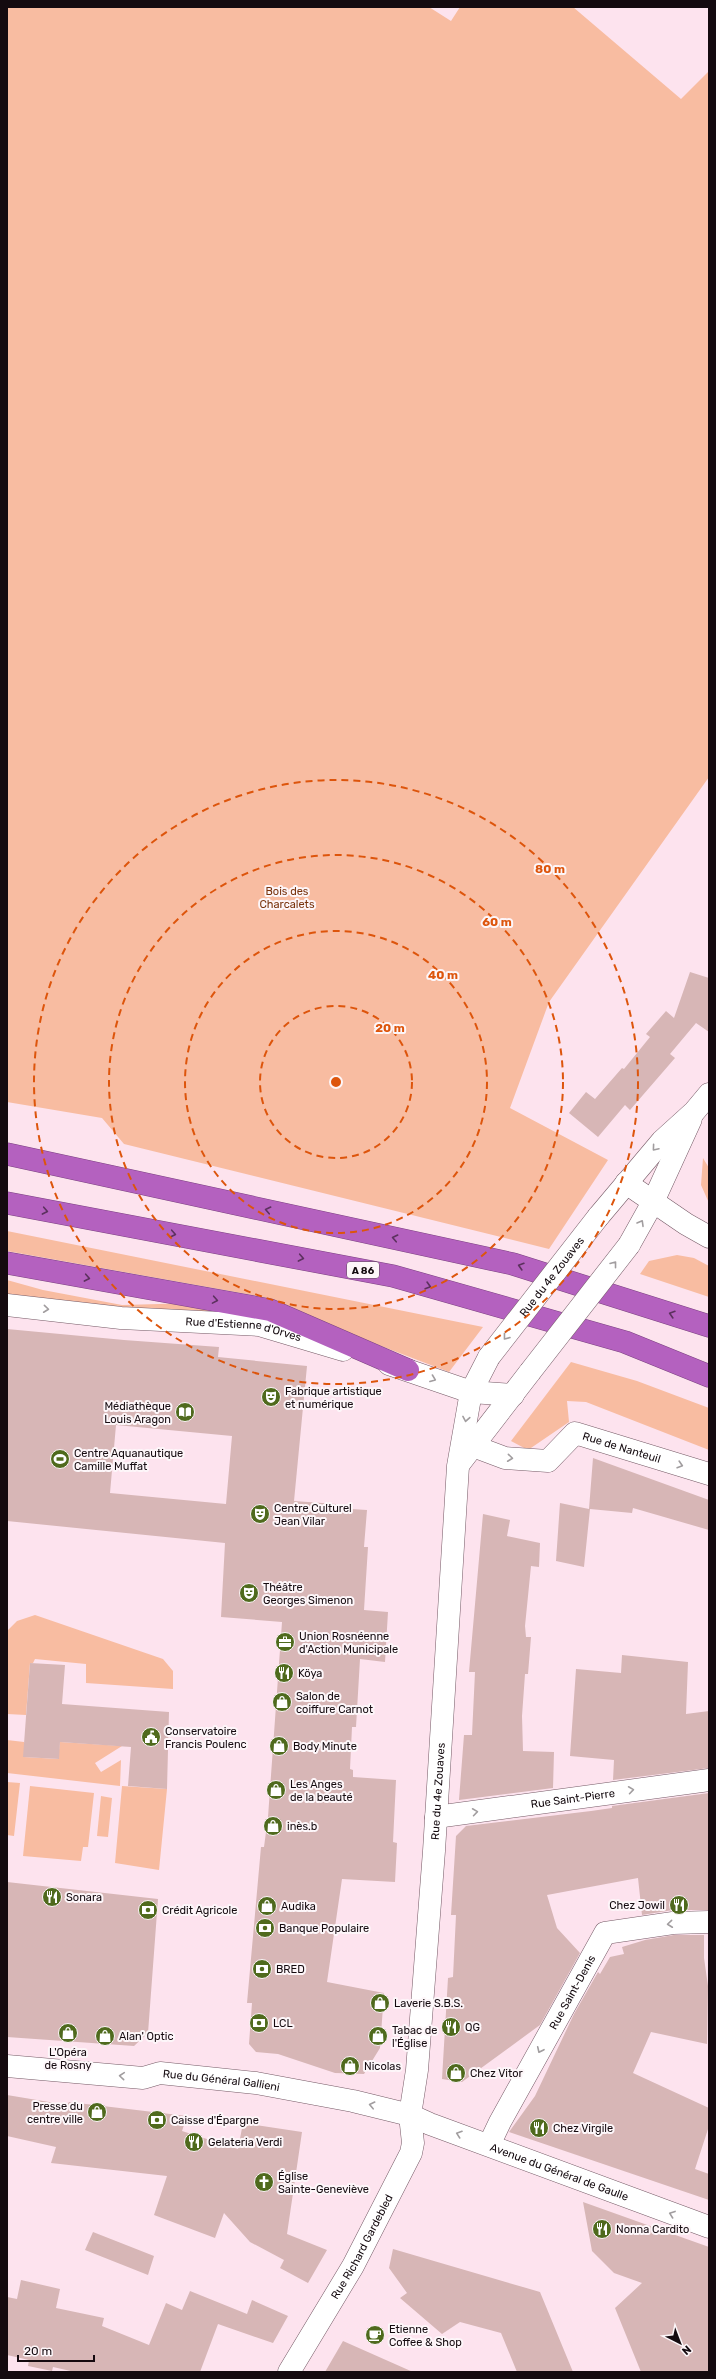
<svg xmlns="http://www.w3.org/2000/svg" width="716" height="2379" font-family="Rubik,sans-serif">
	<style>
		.green { fill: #f8bca1 }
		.building { fill: #d7b6b6; fill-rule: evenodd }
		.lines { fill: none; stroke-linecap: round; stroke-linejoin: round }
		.minor-casing { stroke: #755a66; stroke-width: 23 }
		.tertiary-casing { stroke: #755a66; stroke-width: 23 }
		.secondary-casing { stroke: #755a66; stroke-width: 23 }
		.motorway-casing { stroke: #7c4381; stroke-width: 23 }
		.minor { stroke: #fff; stroke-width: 22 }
		.tertiary { stroke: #fff; stroke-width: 22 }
		.secondary { stroke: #fff; stroke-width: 22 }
		.motorway { stroke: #b461bf; stroke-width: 22 }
		.secondary-bridge-casing { stroke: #755a66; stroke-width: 23; stroke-linecap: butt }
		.secondary-bridge { stroke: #fff; stroke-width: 22 }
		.oneway { stroke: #a19d9f }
		.oneway2 { stroke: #5c315e }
		.ring { fill: none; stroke: #dd550c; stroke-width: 2; stroke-dasharray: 7 5 }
		.labels { text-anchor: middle; stroke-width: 4; stroke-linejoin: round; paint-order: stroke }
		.shield { fill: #fdf6f9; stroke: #5a5155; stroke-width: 1 }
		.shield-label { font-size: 10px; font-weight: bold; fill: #140a0f }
		.park-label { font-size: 11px; fill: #79330c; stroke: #fdf6f9 }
		.street-label { font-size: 11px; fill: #140a0f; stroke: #fdf6f9 }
		.poi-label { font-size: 11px; fill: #140a0f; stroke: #fdf6f9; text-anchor: start }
		.centre { fill: #dd550c; stroke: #fdf6f9; stroke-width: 2 }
		.ring-label { font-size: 12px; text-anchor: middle; font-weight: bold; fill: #dd550c; stroke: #fdf6f9; stroke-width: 4; stroke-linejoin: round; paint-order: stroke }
	</style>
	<rect width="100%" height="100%" fill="#fde3ee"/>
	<path class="green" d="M 7,7 L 429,7 L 451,21 L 460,7 L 573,7 L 681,99 L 709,71 L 709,777 L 549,1002 L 510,1108 L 608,1160 L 549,1249 L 124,1144 L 102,1118 L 7,1102 Z
		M 703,1158 L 709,1168 L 709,1203 L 701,1185 Z
		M 7,1231 L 483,1327 L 449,1372 L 360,1338 L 268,1298 L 7,1251 Z
		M 677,1255 L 694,1258 L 709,1266 L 709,1297 L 640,1274 L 649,1261 Z
		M 7,1280 L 43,1290 L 122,1305 L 197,1303 L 248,1312 L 118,1310 L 7,1296 Z
		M 571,1362 L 637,1381 L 709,1408 L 709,1450 L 586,1402 L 567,1401 L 569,1422 L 528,1450 L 511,1441 Z
		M 35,1615 L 163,1659 L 173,1671 L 173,1689 L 86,1683 L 86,1664 L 35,1659 L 33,1663 L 30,1663 L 26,1715 L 7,1714 L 7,1631 L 17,1621 Z
		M 7,1740 L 24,1742 L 24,1757 L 58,1759 L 60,1742 L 122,1746 L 95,1763 L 101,1772 L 121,1760 L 120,1786 L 7,1773 Z
		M 7,1782 L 20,1783 L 14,1836 L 7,1835 Z
		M 30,1786 L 94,1793 L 88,1847 L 83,1847 L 81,1861 L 23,1856 Z
		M 122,1786 L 167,1789 L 159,1870 L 115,1863 Z
		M 101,1796 L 112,1798 L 108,1837 L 97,1836 Z"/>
	<path class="building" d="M 690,972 L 709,978 L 709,1032 L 696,1023 L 670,1054 L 675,1058 L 630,1110 L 625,1105 L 598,1137 L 569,1113 L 586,1092 L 595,1099 L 622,1068 L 624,1069 L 650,1037 L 646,1034 L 666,1011 L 674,1018 Z
		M 7,1329 L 124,1340 L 219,1347 L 218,1357 L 307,1366 L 294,1501 L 336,1504 L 335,1508 L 367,1510 L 364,1547 L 368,1547 L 364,1610 L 388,1612 L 385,1662 L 360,1659 L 356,1727 L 352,1727 L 350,1769 L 353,1770 L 353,1777 L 396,1780 L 393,1842 L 397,1843 L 395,1882 L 342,1879 L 327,1982 L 384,1993 L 380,2048 L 364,2074 L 335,2073 L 278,2054 L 256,2052 L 249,2044 L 252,2003 L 247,2003 L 261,1847 L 264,1847 L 268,1817 L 282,1622 L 221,1617 L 225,1543 L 7,1521 ZM 116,1425 L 232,1436 L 226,1504 L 110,1493 Z
		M 593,1458 L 709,1500 L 709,1530 L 633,1508 L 632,1513 L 590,1509 L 584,1567 L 556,1561 L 560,1503 L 589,1509 Z
		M 483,1514 L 510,1520 L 507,1536 L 540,1543 L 539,1567 L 531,1566 L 525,1626 L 526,1637 L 531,1637 L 528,1674 L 525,1674 L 522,1716 L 523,1751 L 554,1752 L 553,1788 L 459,1800 L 464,1735 L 472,1735 L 475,1672 L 469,1672 Z
		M 622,1655 L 688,1662 L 686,1714 L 709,1711 L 709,1768 L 613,1780 L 614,1760 L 570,1756 L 576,1669 L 621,1673 Z
		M 30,1663 L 65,1665 L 62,1704 L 169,1712 L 167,1789 L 128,1786 L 131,1747 L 60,1742 L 59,1759 L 23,1757 Z
		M 709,1793 L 709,1910 L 673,1910 L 642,1915 L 638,1878 L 547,1895 L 557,1928 L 580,1953 L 540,2025 L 462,2082 L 442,2079 L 448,1978 L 453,1977 L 456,1915 L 451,1915 L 456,1836 L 466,1826 L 591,1811 L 612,1808 L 612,1806 Z
		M 7,1882 L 158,1899 L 148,2033 L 134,2046 L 7,2037 Z
		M 674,1935 L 704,1935 L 704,1958 L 708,1986 L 707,2044 L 651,2032 L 633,2073 L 709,2108 L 709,2126 L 695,2169 L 709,2174 L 709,2200 L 509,2132 L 535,2096 L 574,2014 L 598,1972 L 600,1974 L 610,1957 L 624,1954 L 622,1947 L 645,1940 Z
		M 7,2095 L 67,2105 L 69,2102 L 187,2116 L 182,2131 L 238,2149 L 243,2123 L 302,2132 L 287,2234 L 327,2250 L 308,2283 L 280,2268 L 284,2260 L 250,2242 L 224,2213 L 215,2238 L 154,2215 L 167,2176 L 51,2163 L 56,2147 L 7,2136 Z
		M 583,2202 L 709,2247 L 709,2372 L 641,2372 L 615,2308 L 642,2283 L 614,2273 L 592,2251 Z
		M 93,2232 L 154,2256 L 148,2275 L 85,2250 Z
		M 393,2249 L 540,2292 L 573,2372 L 517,2372 L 501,2333 L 460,2322 L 442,2334 L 400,2298 L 407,2293 L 389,2268 Z
		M 21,2280 L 60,2289 L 56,2308 L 104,2318 L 102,2326 L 149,2345 L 166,2303 L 182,2310 L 190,2291 L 247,2314 L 252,2300 L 288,2316 L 273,2343 L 218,2324 L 200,2372 L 75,2372 L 53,2367 L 52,2371 L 28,2366 L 29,2360 L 7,2355 L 7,2297 L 17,2299 Z
		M 343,2341 L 413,2372 L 325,2372 Z"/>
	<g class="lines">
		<defs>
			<g id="minor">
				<path id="s1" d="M 7,1305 L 121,1318 L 259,1325 L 343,1350"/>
				<path d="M 389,1364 L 471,1392 L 513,1395"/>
				<path id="s2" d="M 473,1446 L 505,1458 L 548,1461 L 575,1433 L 709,1474"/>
				<path id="s3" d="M 436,1817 L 709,1780"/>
				<path id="s4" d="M 489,2145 L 500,2122 L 605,1933 L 673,1923 L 709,1922"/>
			</g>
			<g id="tertiary">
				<path d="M 626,1183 L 686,1224 L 709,1237"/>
				<path id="s5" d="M 289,2372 L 353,2266 L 411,2153 L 413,2143 L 410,2115"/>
			</g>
			<g id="secondary">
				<path d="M 598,1217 L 662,1141 L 694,1112 L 709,1094"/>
				<path d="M 629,1245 L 653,1202 L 691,1119"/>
				<path d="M 459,1464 L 530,1372"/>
				<path id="s6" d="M 7,2066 L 143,2078 L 160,2073 L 256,2083 L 353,2101 L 410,2115 L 430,2124 L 709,2227"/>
				<path id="s7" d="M 410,2115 L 417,2070 L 434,1851 L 458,1466 L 471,1392 L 489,1357"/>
			</g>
			<path id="motorway" d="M 7,1154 L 513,1264 L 709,1326
				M 7,1203 L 393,1276 L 625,1342 L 709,1376
				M 7,1263 L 270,1310 L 408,1370"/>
		</defs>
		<use href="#minor" class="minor-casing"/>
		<use href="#tertiary" class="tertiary-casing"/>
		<use href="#secondary" class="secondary-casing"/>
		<use href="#motorway" class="motorway-casing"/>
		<use href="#minor" class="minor"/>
		<use href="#tertiary" class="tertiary"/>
		<use href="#secondary" class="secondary"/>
		<use href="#motorway" class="motorway"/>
		<defs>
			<g id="secondary-bridge">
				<path id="s8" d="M 489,1357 L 598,1217"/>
				<path d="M 530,1372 L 629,1245"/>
			</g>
		</defs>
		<use href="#secondary-bridge" class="secondary-bridge-casing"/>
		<use href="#secondary-bridge" class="secondary-bridge"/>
	</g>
	<defs><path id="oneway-chevron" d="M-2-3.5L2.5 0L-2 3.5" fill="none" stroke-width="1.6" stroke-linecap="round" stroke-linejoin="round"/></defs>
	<g class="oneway">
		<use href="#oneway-chevron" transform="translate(655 1148) rotate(130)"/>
		<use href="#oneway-chevron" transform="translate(641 1223) rotate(-60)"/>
		<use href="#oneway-chevron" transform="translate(614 1264) rotate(-52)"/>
		<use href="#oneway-chevron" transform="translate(46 1309) rotate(6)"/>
		<use href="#oneway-chevron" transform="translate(506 1337) rotate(128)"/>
		<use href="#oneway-chevron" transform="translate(433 1379) rotate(21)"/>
		<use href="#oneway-chevron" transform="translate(466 1419) rotate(100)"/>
		<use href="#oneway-chevron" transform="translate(510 1458) rotate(6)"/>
		<use href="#oneway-chevron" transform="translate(680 1465) rotate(17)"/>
		<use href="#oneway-chevron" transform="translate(631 1790) rotate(-8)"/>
		<use href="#oneway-chevron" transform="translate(475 1812) rotate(-8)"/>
		<use href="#oneway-chevron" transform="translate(670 1924) rotate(174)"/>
		<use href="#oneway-chevron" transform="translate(540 2050) rotate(115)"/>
		<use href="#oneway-chevron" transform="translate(122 2076) rotate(-175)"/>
		<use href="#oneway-chevron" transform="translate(372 2105) rotate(-167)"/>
		<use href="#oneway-chevron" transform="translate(459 2134) rotate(-161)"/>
		<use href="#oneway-chevron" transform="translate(672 2214) rotate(-160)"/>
	</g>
	<g class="oneway2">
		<use href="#oneway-chevron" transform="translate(268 1210) rotate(-168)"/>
		<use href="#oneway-chevron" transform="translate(45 1211) rotate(11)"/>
		<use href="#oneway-chevron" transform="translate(173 1234) rotate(11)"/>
		<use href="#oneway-chevron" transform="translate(395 1238) rotate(-168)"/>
		<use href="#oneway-chevron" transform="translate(301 1258) rotate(11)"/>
		<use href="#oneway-chevron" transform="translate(521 1266) rotate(-163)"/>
		<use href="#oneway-chevron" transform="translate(87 1278) rotate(11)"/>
		<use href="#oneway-chevron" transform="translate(428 1286) rotate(16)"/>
		<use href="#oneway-chevron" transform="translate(215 1300) rotate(10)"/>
		<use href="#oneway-chevron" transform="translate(672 1314) rotate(-163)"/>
	</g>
	<g class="ring">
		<circle cx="336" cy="1082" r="76"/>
		<circle cx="336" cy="1082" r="151"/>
		<circle cx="336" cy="1082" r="227"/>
		<circle cx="336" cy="1082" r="302"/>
	</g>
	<defs>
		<symbol id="theatre-disc" viewBox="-11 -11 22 22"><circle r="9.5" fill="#4f6a1d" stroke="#fdf6f9"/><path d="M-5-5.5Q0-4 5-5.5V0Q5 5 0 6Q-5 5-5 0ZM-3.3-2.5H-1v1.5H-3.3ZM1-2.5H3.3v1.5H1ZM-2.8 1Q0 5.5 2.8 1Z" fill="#fff"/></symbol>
		<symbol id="library-disc" viewBox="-11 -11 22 22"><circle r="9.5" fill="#4f6a1d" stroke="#fdf6f9"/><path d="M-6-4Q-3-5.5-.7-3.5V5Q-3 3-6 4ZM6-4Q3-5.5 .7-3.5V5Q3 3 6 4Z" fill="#fff"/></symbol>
		<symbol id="stadium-disc" viewBox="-11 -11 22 22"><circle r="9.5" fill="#4f6a1d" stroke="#fdf6f9"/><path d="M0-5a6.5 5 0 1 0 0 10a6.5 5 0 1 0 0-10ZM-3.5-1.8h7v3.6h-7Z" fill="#fff"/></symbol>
		<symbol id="office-disc" viewBox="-11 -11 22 22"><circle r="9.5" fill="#4f6a1d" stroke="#fdf6f9"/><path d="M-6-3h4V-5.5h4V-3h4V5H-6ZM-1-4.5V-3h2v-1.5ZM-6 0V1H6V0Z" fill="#fff"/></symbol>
		<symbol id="restaurant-disc" viewBox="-11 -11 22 22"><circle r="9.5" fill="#4f6a1d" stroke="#fdf6f9"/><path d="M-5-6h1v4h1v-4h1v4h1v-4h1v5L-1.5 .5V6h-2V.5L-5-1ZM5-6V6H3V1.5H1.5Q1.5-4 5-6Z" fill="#fff"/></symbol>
		<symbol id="shop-disc" viewBox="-11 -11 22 22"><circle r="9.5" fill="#4f6a1d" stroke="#fdf6f9"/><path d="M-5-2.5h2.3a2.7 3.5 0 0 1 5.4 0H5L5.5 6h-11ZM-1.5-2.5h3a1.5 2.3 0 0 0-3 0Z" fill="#fff"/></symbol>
		<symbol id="civic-disc" viewBox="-11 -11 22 22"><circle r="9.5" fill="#4f6a1d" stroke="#fdf6f9"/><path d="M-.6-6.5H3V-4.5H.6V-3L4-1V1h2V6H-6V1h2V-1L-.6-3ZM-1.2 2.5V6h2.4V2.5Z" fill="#fff"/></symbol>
		<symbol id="bank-disc" viewBox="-11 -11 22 22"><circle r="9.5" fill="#4f6a1d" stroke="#fdf6f9"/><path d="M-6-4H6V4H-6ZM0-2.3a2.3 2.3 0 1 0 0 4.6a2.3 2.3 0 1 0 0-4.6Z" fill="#fff"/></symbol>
		<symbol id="church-disc" viewBox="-11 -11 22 22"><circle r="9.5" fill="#4f6a1d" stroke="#fdf6f9"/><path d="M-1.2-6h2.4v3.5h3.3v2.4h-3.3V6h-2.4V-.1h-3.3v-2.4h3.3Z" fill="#fff"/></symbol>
		<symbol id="cafe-disc" viewBox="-11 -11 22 22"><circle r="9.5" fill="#4f6a1d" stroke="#fdf6f9"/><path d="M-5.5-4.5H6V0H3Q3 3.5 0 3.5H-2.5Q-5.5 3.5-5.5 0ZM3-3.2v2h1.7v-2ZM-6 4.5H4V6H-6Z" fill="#fff"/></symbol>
	</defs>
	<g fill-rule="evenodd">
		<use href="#theatre-disc" x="260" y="1386" width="22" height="22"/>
		<use href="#library-disc" x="174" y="1401" width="22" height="22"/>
		<use href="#stadium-disc" x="49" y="1448" width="22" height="22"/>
		<use href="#theatre-disc" x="249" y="1503" width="22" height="22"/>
		<use href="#theatre-disc" x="238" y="1582" width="22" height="22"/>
		<use href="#office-disc" x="274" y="1631" width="22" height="22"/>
		<use href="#restaurant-disc" x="273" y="1662" width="22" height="22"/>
		<use href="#shop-disc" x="271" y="1691" width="22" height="22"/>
		<use href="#civic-disc" x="140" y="1726" width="22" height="22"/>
		<use href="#shop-disc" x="268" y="1735" width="22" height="22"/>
		<use href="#shop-disc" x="265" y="1779" width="22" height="22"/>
		<use href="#shop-disc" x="262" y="1815" width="22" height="22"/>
		<use href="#restaurant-disc" x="41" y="1886" width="22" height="22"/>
		<use href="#restaurant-disc" x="668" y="1894" width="22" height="22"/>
		<use href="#shop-disc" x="256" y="1895" width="22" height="22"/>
		<use href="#bank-disc" x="137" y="1899" width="22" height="22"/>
		<use href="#bank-disc" x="254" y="1917" width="22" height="22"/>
		<use href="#bank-disc" x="251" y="1958" width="22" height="22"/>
		<use href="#shop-disc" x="369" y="1992" width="22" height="22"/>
		<use href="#bank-disc" x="248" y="2012" width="22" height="22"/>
		<use href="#restaurant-disc" x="440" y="2016" width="22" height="22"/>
		<use href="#shop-disc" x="57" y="2022" width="22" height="22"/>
		<use href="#shop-disc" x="94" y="2025" width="22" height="22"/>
		<use href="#shop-disc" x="367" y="2025" width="22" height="22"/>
		<use href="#shop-disc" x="339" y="2055" width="22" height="22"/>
		<use href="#shop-disc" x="445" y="2062" width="22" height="22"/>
		<use href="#shop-disc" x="86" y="2101" width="22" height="22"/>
		<use href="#bank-disc" x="146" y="2109" width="22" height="22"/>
		<use href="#restaurant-disc" x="528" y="2117" width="22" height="22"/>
		<use href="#restaurant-disc" x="183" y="2131" width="22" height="22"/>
		<use href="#church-disc" x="253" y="2171" width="22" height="22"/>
		<use href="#restaurant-disc" x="591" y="2218" width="22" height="22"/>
		<use href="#cafe-disc" x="364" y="2324" width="22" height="22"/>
	</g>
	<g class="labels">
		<rect class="shield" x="347" y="1262" width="32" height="16" rx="3"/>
		<g class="shield-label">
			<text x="363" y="1274">A 86</text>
		</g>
		<g class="park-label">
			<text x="287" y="895">Bois des<tspan x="287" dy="13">Charcalets</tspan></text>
		</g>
		<g class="street-label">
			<text dy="4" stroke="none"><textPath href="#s8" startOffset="102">Rue du 4e Zouaves</textPath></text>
			<text dy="4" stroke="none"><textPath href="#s1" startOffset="238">Rue d'Estienne d'Orves</textPath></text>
			<text dy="4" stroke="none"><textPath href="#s2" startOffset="165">Rue de Nanteuil</textPath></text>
			<text dy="4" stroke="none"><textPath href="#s7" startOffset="325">Rue du 4e Zouaves</textPath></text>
			<text dy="4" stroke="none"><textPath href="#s3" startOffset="138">Rue Saint-Pierre</textPath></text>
			<text dy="4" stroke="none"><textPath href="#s4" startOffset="174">Rue Saint-Denis</textPath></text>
			<text dy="4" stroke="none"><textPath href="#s6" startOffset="216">Rue du Général Gallieni</textPath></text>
			<text dy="4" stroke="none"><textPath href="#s6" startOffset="568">Avenue du Général de Gaulle</textPath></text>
			<text dy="4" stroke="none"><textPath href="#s5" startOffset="145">Rue Richard Gardebled</textPath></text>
		</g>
		<g class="poi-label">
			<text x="285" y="1395">Fabrique artistique<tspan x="285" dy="13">et numérique</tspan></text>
			<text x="171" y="1410" text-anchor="end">Médiathèque<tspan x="171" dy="13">Louis Aragon</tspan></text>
			<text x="74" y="1457">Centre Aquanautique<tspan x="74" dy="13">Camille Muffat</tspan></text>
			<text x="274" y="1512">Centre Culturel<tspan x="274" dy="13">Jean Vilar</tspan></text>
			<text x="263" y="1591">Théâtre<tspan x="263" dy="13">Georges Simenon</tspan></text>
			<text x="299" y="1640">Union Rosnéenne<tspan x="299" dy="13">d'Action Municipale</tspan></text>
			<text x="298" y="1677">Köya</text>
			<text x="296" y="1700">Salon de<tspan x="296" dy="13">coiffure Carnot</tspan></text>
			<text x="165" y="1735">Conservatoire<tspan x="165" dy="13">Francis Poulenc</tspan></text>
			<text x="293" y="1750">Body Minute</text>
			<text x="290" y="1788">Les Anges<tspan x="290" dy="13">de la beauté</tspan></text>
			<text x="287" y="1830">inès.b</text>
			<text x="66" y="1901">Sonara</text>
			<text x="665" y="1909" text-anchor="end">Chez Jowil</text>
			<text x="281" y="1910">Audika</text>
			<text x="162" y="1914">Crédit Agricole</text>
			<text x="279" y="1932">Banque Populaire</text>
			<text x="276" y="1973">BRED</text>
			<text x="394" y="2007">Laverie S.B.S.</text>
			<text x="273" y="2027">LCL</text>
			<text x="465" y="2031">QG</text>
			<text x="392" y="2034">Tabac de<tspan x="392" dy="13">l'Église</tspan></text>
			<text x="119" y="2040">Alan' Optic</text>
			<text x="68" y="2056" text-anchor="middle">L'Opéra<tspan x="68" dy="13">de Rosny</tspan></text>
			<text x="364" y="2070">Nicolas</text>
			<text x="470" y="2077">Chez Vitor</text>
			<text x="83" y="2110" text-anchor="end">Presse du<tspan x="83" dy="13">centre ville</tspan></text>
			<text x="171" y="2124">Caisse d'Épargne</text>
			<text x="553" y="2132">Chez Virgile</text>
			<text x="208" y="2146">Gelateria Verdi</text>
			<text x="278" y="2180">Église<tspan x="278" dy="13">Sainte-Geneviève</tspan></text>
			<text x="616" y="2233">Nonna Cardito</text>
			<text x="389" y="2333">Etienne<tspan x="389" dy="13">Coffee &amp; Shop</tspan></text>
		</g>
	</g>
	<circle cx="336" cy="1082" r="6" class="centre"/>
	<g class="ring-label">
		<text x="550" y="873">80 m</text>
		<text x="497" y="926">60 m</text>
		<text x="443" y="979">40 m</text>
		<text x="390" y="1032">20 m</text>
	</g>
	<rect width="716" height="2379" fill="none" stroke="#140a0f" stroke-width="16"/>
	<g transform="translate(680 2343) rotate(138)" stroke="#fdf6f9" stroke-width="3" paint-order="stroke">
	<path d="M0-3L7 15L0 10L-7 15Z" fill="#140a0f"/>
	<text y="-6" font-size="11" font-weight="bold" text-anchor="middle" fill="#140a0f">N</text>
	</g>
	<path d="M18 2355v6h76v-6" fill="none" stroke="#140a0f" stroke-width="2"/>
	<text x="24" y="2355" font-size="12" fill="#140a0f" stroke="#fdf6f9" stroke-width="3" paint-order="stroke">20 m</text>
</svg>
